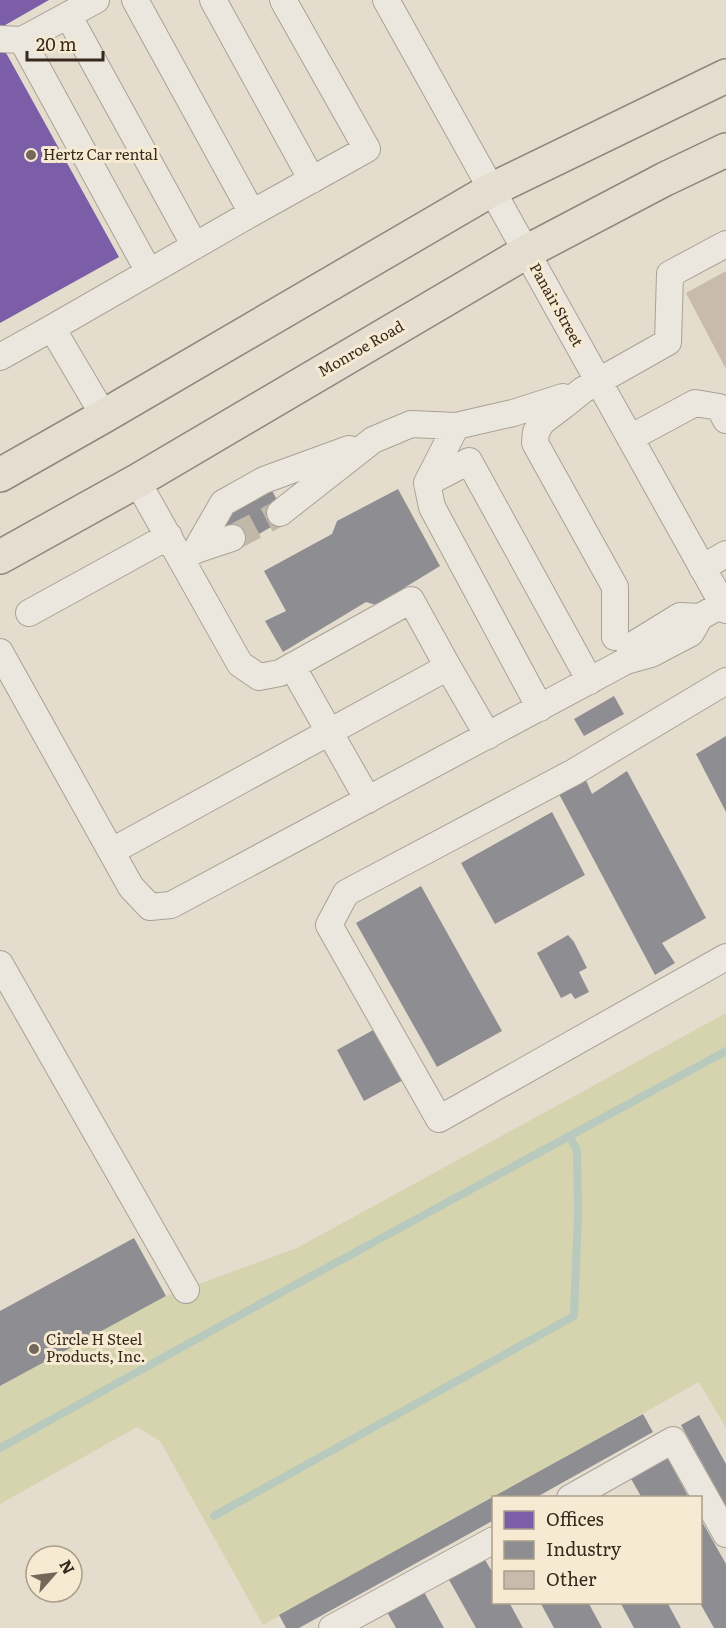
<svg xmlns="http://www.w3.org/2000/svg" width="726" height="1628" font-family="Literata,serif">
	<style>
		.green { fill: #d6d4ae }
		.offices { fill: #7b5ea7 }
		.industry { fill: #8d8d92 }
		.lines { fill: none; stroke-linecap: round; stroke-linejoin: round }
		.stream { stroke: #b8c9bd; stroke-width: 8 }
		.building { fill: #c8baad }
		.minor-tunnel { stroke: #c2b8a9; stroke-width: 26; stroke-dasharray: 26 13; stroke-linecap: butt }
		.minor-casing { stroke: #a9a196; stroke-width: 28 }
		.major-casing { stroke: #8f877c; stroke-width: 36 }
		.minor { stroke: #ece7de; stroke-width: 26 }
		.major { stroke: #e4ddd0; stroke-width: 33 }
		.poi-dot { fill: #74685a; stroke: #f6ead2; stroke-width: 2 }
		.labels { text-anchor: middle; stroke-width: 6; stroke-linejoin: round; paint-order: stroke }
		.poi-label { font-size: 15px; fill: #38291d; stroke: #f6ead2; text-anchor: start }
		.street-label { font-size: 15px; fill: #38291d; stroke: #f6ead2 }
	</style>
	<rect width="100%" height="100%" fill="#e4dccc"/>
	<path class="green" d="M 726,1013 L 726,1428 L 699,1382 L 263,1625 L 160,1441 L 137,1427 L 0,1504 L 0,1386 L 166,1296 L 297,1248 Z"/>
	<path class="offices" d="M 0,0 L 49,0 L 0,28 Z
		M 5,51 L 119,257 L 0,323 L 0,53 Z"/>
	<path class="industry" d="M 270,487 L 287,518 L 236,547 L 219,516 Z
		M 398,489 L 440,566 L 376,605 L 366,602 L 283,652 L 265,621 L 286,611 L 264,571 L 332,534 L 337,521 Z
		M 614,696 L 624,714 L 584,736 L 574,719 Z
		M 726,736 L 726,812 L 696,754 Z
		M 627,771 L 706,918 L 662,943 L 675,963 L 655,975 L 559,794 L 585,778 L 592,794 Z
		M 552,812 L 585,875 L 495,924 L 461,863 Z
		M 421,886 L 502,1031 L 437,1067 L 356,923 Z
		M 568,935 L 574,942 L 587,968 L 579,972 L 589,992 L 575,999 L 571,993 L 561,998 L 537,953 Z
		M 375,1029 L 403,1080 L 364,1101 L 337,1050 Z
		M 134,1238 L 166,1296 L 0,1386 L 0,1311 Z
		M 643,1414 L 653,1432 L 535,1498 L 494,1498 L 494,1520 L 299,1628 L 286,1628 L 279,1615 Z
		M 699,1415 L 726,1464 L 726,1506 L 681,1425 Z
		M 667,1457 L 689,1498 L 642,1498 L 630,1477 Z
		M 700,1518 L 726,1564 L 726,1628 L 714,1628 L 700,1603 Z
		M 484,1558 L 494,1575 L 494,1602 L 509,1602 L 523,1628 L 476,1628 L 448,1578 Z
		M 424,1592 L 444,1628 L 396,1628 L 387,1612 Z
		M 540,1602 L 588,1602 L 602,1628 L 554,1628 Z
		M 620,1602 L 667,1602 L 681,1628 L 634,1628 Z"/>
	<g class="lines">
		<path class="stream" d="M 0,1448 L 260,1304 L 726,1051
			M 214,1516 L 574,1316 L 578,1214 L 577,1150 L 569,1136"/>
	</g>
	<path class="building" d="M 726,271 L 726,369 L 686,293 Z"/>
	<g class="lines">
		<path class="minor-tunnel" d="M 232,538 L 280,513"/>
		<defs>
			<path id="minor" d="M 135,0 L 252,213
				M 213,0 L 312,180
				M 386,0 L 726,610
				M 68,15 L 195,246
				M 0,39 L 22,40 L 96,0
				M 22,40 L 149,272
				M 0,357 L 52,328
				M 104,416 L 52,328 L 252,213 L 367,149 L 283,0
				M 456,426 L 427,483 L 432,507 L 540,708
				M 630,438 L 695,403 L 719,407 L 726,420
				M 137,481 L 240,664 L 259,677 L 280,673 L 411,600 L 448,667
				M 427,483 L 469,461 L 590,681
				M 280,513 L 373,440 L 411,424 L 456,426 L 513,413 L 563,397
				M 196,550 L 223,503 L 264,480 L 349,449
				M 189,554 L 196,550 L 232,538
				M 702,568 L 726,554
				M 29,613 L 169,536
				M 615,637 L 615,587 L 535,443 L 536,432 L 542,422 L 563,406 L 583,390 L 668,342 L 670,274 L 726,244
				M 0,652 L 131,887 L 150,907 L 171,905 L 626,661 L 651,654 L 691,633 L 700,617 L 723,604
				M 626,661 L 636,643 L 680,616 L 700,617
				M 292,666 L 368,800
				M 726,681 L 574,772 L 346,893 L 329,925 L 439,1119 L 726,957
				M 112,851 L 448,667 L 488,736
				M 0,964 L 186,1290
				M 570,1498 L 673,1440 L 726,1534
				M 332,1628 L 494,1540"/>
			<path id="major" d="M 0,475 L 104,416 L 491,190 L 726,76
				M 0,557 L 137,481 L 526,252 L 665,179 L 726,150"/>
		</defs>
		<use href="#minor" class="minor-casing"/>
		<use href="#major" class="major-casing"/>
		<use href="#minor" class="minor"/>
		<use href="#major" class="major"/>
	</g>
	<g class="poi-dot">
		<circle cx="31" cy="155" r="6"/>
		<circle cx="34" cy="1349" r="6"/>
	</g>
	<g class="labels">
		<g class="poi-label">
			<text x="43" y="160">Hertz Car rental</text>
			<text x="46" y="1345">Circle H Steel<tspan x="46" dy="17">Products, Inc.</tspan></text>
		</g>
		<g class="street-label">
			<text transform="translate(556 305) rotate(61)" y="5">Panair Street</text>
			<text transform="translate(361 349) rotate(-30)" y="5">Monroe Road</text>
		</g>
	</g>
	<rect x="492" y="1496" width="210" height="108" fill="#f6ead2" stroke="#aa9d8a" stroke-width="1.5"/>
	<rect x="504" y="1511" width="30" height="18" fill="#7b5ea7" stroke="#aa9d8a" stroke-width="1.5"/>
	<text x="546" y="1526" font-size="18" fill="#38291d">Offices</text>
	<rect x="504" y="1541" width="30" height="18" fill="#8d8d92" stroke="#aa9d8a" stroke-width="1.5"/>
	<text x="546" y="1556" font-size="18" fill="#38291d">Industry</text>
	<rect x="504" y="1571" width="30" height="18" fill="#c8baad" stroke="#aa9d8a" stroke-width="1.5"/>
	<text x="546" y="1586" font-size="18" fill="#38291d">Other</text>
	<g transform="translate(54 1574) rotate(62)"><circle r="28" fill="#f6ead2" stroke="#aa9d8a" stroke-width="1.5"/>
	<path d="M0-4.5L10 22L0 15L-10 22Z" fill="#74685a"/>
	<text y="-9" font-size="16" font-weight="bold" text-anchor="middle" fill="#38291d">N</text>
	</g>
	<path d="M27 51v9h76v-9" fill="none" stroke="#38291d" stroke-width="3"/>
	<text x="36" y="51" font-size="18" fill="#38291d" stroke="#f6ead2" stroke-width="4.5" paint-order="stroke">20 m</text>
</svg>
